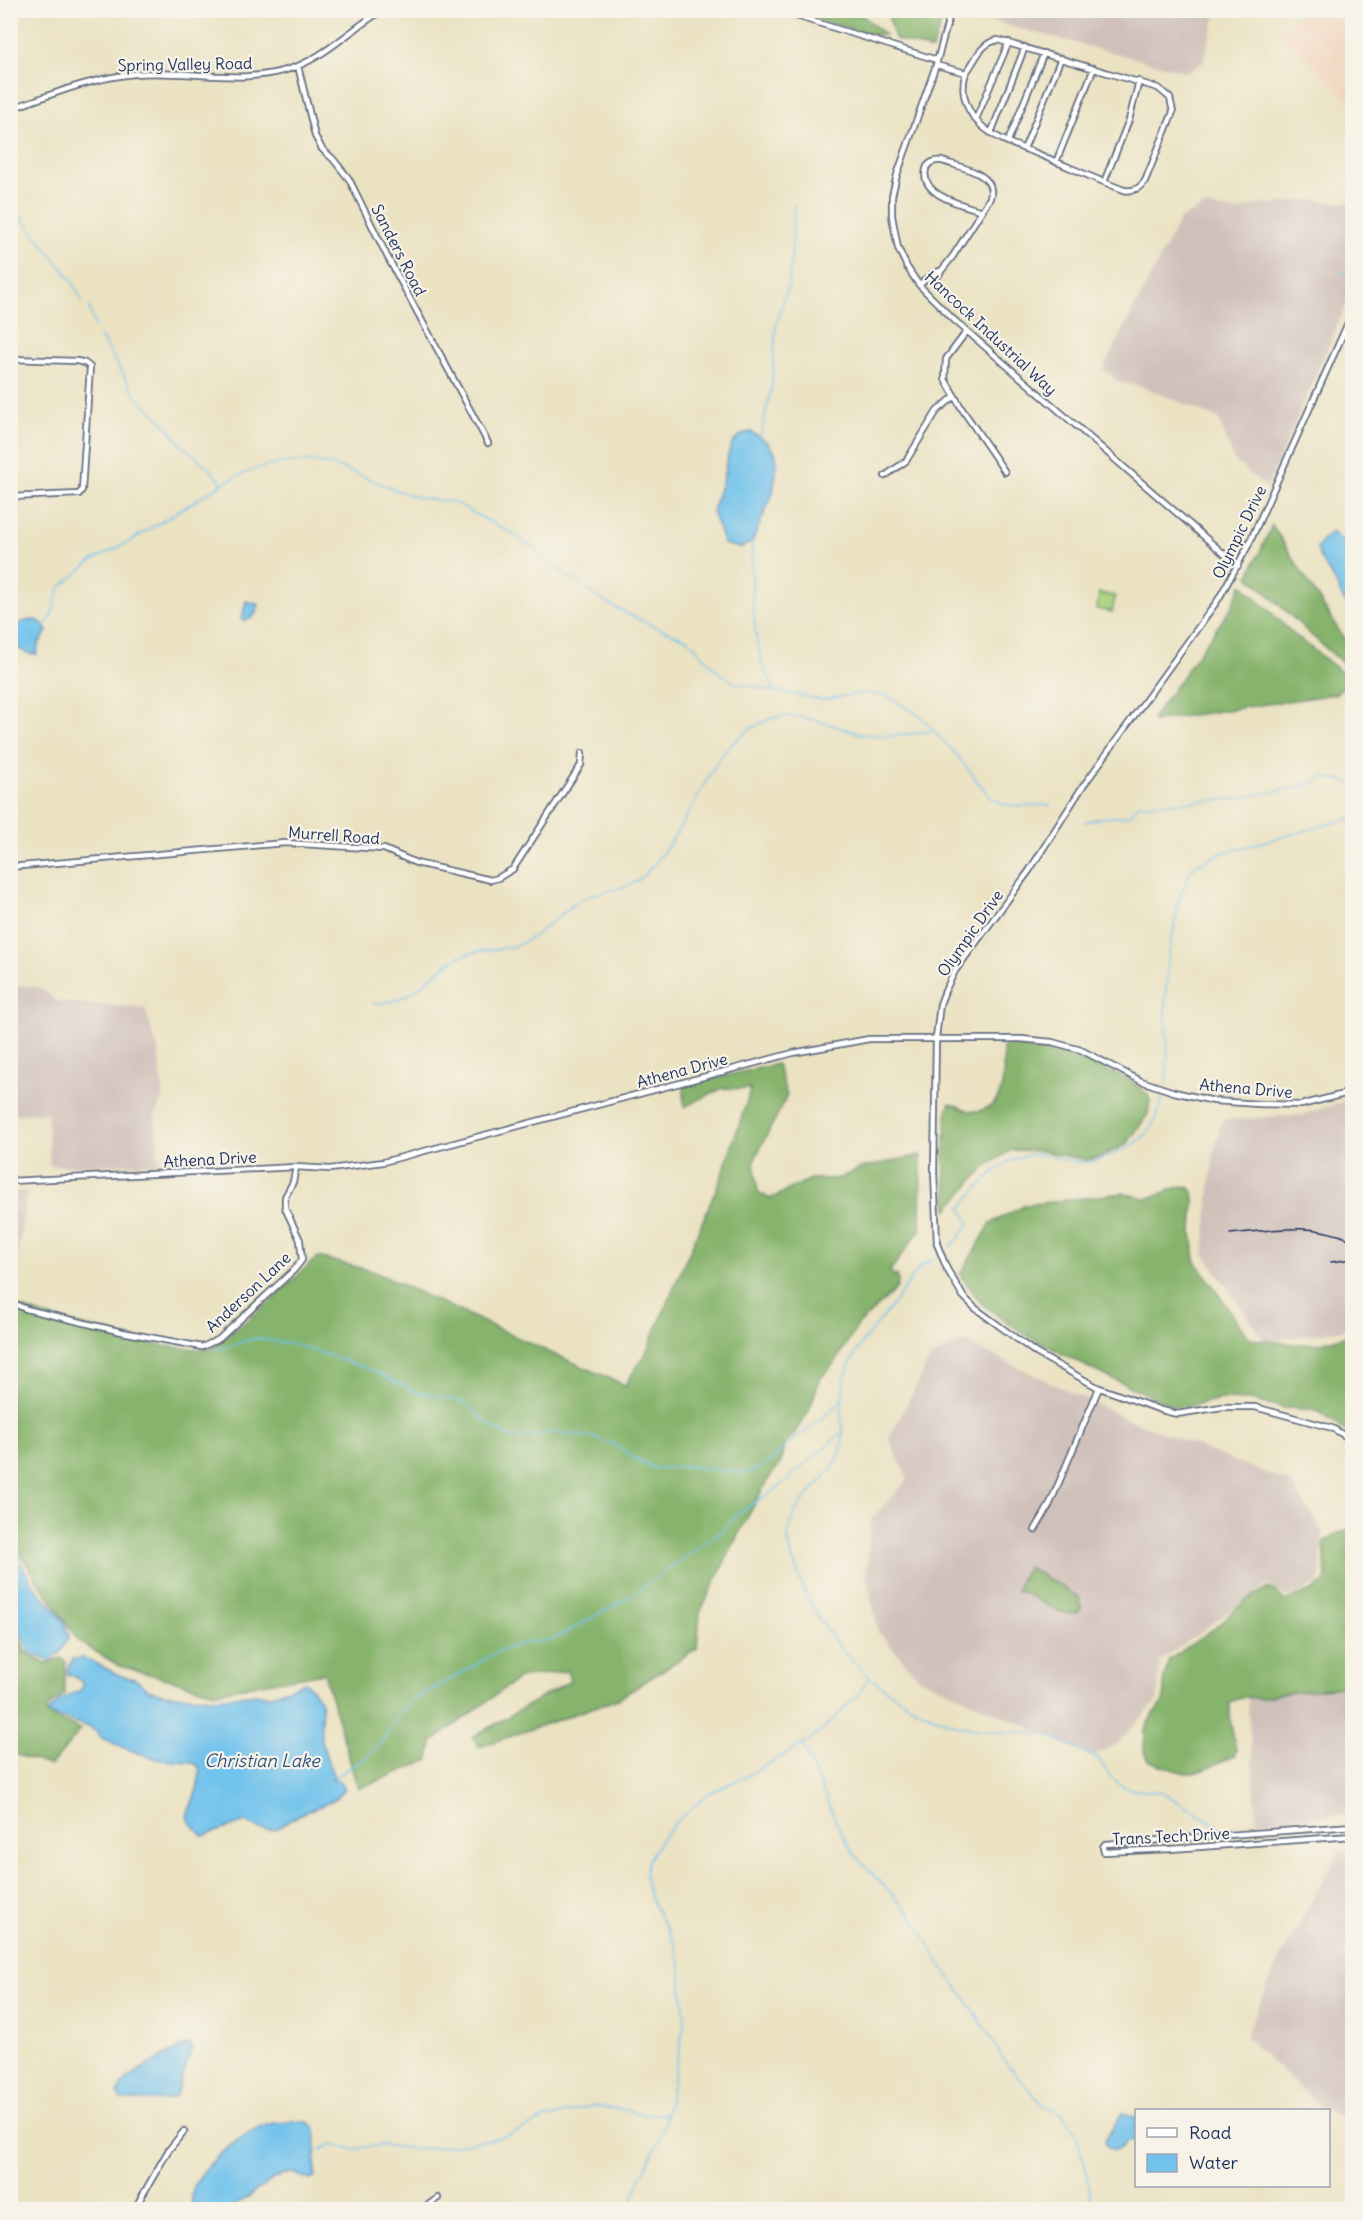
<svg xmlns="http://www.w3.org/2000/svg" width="1363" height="2220" font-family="Delius,sans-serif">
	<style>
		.built { fill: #f2d4be }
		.industrial { fill: #cfc0ba }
		.green { fill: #a9d27d; stroke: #62806e; stroke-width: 1.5 }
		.forest { fill: #86b46c; stroke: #507265; stroke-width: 1.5 }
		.water { fill: #71c2ec; stroke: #4678a5; stroke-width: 1.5 }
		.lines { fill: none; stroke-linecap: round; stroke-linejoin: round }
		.stream { stroke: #71c2ec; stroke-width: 1.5 }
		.minor-casing { stroke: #646e81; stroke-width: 8 }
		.minor { stroke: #fff; stroke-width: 4.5 }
		.rail { stroke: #1b2f5e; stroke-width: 1.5 }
		.labels { text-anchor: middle; stroke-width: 4.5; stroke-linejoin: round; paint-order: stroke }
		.street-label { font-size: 16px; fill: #1b2f5e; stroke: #f7f3e8 }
		.water-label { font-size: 18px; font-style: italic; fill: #305482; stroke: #f7f3e8 }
	</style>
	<rect width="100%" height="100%" fill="#f7f3e8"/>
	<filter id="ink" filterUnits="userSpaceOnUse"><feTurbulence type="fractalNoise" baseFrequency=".0167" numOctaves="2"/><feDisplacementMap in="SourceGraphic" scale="12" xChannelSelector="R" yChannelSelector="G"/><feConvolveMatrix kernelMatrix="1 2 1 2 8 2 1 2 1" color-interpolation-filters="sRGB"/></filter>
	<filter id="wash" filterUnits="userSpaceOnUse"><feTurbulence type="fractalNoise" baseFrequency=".008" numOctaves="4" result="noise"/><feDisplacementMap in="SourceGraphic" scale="24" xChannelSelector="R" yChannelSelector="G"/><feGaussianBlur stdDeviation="1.35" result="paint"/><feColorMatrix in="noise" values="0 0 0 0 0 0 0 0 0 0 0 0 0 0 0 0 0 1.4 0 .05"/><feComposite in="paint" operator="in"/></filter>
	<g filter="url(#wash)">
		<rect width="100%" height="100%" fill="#ebe2c2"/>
		<path class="built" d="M 1304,11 L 1352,11 L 1352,103 L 1281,32 Z"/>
		<path class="industrial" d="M 960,10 L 1217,10 L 1217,11 L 1203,62 L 1188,72 L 959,13 Z
			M 1313,200 L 1352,203 L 1352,291 L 1267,488 L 1233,459 L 1219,419 L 1144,387 L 1119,382 L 1103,369 L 1180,219 L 1204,206 L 1239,211 L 1255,205 Z
			M 11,984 L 41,988 L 58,1002 L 145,1008 L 158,1050 L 163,1094 L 155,1118 L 159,1164 L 50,1166 L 47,1113 L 11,1115 Z
			M 1352,1099 L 1352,1329 L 1265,1341 L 1204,1254 L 1213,1156 L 1222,1120 L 1302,1115 Z
			M 27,1191 L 11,1298 L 11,1192 Z
			M 963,1341 L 1123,1417 L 1291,1483 L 1323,1532 L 1319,1584 L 1288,1598 L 1268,1584 L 1160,1661 L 1158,1699 L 1117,1744 L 1092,1756 L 919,1678 L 878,1632 L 866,1571 L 871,1520 L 908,1479 L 889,1439 L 930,1358 Z
			M 1352,1688 L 1352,1814 L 1257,1822 L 1247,1697 Z
			M 1352,1850 L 1352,2122 L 1328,2110 L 1324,2110 L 1245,2037 L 1277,1964 L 1339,1851 Z"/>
		<path class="green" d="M 1099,593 L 1115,596 L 1112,612 L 1097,609 Z"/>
		<path class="forest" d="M 786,11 L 841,11 L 862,15 L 885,35 L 873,35 Z
			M 887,11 L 945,11 L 932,50 L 895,39 Z
			M 1272,525 L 1352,651 L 1352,671 L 1311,635 L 1249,576 Z
			M 1242,584 L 1292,633 L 1351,679 L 1335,694 L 1153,721 L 1152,719 L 1231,608 Z
			M 1011,1045 L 1045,1052 L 1065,1054 L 1130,1080 L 1147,1094 L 1150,1100 L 1148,1114 L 1127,1144 L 1101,1157 L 1086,1160 L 1042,1151 L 1011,1150 L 986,1166 L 947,1210 L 944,1160 L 947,1110 L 950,1103 C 958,1105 965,1111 972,1111 C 1008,1112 1004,1071 1003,1047 Z
			M 777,1064 L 787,1096 L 754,1160 L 758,1192 L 770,1199 L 810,1179 L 838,1179 L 861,1168 L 921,1155 L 920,1230 L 890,1271 L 894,1276 L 897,1275 L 898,1282 L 896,1289 L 858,1325 L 835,1362 L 820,1379 L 809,1411 L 794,1434 L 784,1445 L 780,1464 L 767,1481 L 738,1535 L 700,1612 L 697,1648 L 618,1699 L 479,1747 L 473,1737 L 570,1681 L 567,1671 L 519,1678 L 432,1742 L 429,1760 L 358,1789 L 324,1673 L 215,1692 L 120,1666 L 79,1642 L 11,1541 L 10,1304 L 42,1315 L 163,1346 L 209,1350 C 230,1333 251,1318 271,1301 C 288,1287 301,1270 318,1257 L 372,1271 L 549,1352 L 625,1385 L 645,1355 L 721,1178 L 751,1089 L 723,1088 L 684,1107 L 684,1085 Z
			M 1182,1186 L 1189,1187 L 1193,1192 L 1194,1200 L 1192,1231 L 1195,1260 L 1249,1339 L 1295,1344 L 1317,1344 L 1352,1334 L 1352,1433 L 1346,1431 L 1319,1412 L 1306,1409 L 1285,1408 L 1251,1400 L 1220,1399 L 1186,1407 L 1173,1406 L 1093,1370 L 1023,1333 L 982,1304 L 960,1275 L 991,1223 L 1026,1205 L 1124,1193 L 1146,1199 Z
			M 1352,1529 L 1352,1686 L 1277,1694 L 1263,1698 L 1240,1697 L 1230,1703 L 1230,1719 L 1236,1750 L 1234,1757 C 1222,1759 1215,1765 1204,1770 C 1184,1779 1166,1765 1148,1761 L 1144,1752 L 1145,1731 L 1147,1724 L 1164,1700 L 1164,1678 L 1169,1660 L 1216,1627 L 1246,1600 L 1268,1588 L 1275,1591 L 1285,1601 L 1312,1591 L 1324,1582 L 1326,1579 L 1324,1542 L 1336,1534 Z
			M 1028,1567 L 1080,1598 L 1081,1609 L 1076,1614 C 1053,1614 1038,1597 1017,1590 L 1020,1580 Z
			M 11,1617 L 26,1653 L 46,1664 L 61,1658 L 66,1662 L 64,1694 L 46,1709 L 48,1715 L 81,1729 L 51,1766 L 11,1753 Z"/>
		<path class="water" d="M 751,432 L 767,442 L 775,453 L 777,463 L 773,493 L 752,542 L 740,548 L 724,544 L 712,511 C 716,500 720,490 723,479 C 727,461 728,434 751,432 Z
			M 1332,532 L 1352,550 L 1352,617 L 1334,580 L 1320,558 L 1317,549 L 1322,540 Z
			M 246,601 L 259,605 C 256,614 254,619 244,621 L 242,619 Z
			M 32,620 C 41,620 43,624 47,631 L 38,645 L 37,654 C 20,657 3,635 19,624 C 22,621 27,621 32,620 Z
			M 11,1548 L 35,1587 L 63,1620 L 69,1637 L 59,1654 L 49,1661 L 30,1653 L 11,1612 Z
			M 84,1658 L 121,1676 L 135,1679 L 149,1690 L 162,1694 L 212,1698 L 260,1694 L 269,1696 L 305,1682 C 332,1708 318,1707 321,1737 C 323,1750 330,1765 334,1778 L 332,1779 L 340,1781 L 345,1789 L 332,1801 L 300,1814 L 278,1828 L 270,1830 L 260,1829 L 246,1822 L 203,1836 L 192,1825 L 187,1816 C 193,1798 202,1785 199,1766 L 191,1762 L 160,1760 L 127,1749 L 101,1738 L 96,1731 L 84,1725 L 48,1714 L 49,1711 L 60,1700 L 81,1690 L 83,1683 L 72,1675 L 68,1675 L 68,1669 L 73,1659 Z
			M 187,2044 L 190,2044 L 192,2049 L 175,2097 L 166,2100 L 121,2100 L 118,2095 C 120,2074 170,2055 187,2044 Z
			M 1122,2113 L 1136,2117 L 1136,2140 L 1127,2141 L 1121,2148 L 1114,2150 L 1107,2146 L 1105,2141 Z
			M 298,2121 L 308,2122 L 316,2129 L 315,2177 L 311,2180 L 292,2173 L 284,2174 L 275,2178 L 230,2209 L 191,2209 C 193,2202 191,2194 194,2186 C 206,2162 247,2128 274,2123 C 282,2122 290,2123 298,2121 Z"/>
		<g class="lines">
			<path class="stream" d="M 10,203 L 70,278 L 83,302
				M 1342,273 L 1352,274
				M 89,307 L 95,327
				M 100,336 L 136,396 L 165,424 L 181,444 L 211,470 L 222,483
				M 760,438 L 772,385 L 776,325 L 787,289 L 791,264 L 794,205
				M 752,542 C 751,579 751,627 762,663 C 764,671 770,680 774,688
				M 44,624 L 50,620 L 60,588 L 90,562 L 132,540 L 222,484 C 255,465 297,456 334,466 C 363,474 389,490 417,497 C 435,502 455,498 469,511 C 496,524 535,544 553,566 L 610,605 L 651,625 L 689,640 L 717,671 L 735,683 L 822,700 L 862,693 L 887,696 L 920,716 L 956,754 L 990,797 L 1003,804 L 1017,806 L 1051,805
				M 1085,822 L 1100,818 L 1129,816 L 1139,804 L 1160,804 L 1233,799 L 1300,787 L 1325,777 L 1346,781 L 1352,785
				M 373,1003 C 414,1005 429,972 459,957 C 477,948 498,952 517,945 C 541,936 561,910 584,898 C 603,889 626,892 643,876 C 660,859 674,838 686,818 C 710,777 719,743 765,721 C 794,707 833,728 862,734 C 884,738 908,735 930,731
				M 1166,1084 L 1168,1049 L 1165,1007 L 1168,958 L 1180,896 L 1191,870 L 1196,865 L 1222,853 L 1352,818
				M 950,1246 L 959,1239 L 969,1222 L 961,1208 C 975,1190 1001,1160 1024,1156 C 1042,1152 1058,1159 1075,1162 C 1096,1165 1136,1148 1149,1130 C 1158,1119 1160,1104 1163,1091
				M 933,1260 L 921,1266 C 910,1280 900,1295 889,1310 C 872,1331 852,1351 845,1378 C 842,1393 841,1408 842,1423 C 843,1433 844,1441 841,1450 C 830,1485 790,1497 788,1537 C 787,1547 793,1559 796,1568 C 818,1640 880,1698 950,1723 C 973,1732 1016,1732 1041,1734 L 1054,1738 L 1099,1759 L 1110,1776 L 1121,1785 L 1134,1790 L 1162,1792 L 1216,1825
				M 216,1350 L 256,1338 L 296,1345 L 372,1370 L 413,1391 L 464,1402 L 492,1427 L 511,1437 L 517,1438 L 552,1432 L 593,1437 L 617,1445 L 632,1457 L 656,1469 L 684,1466 L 744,1473 L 755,1470 L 771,1461 L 793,1440 L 819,1421 L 841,1401
				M 803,1746 L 840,1830 L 854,1854 L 912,1915 L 940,1964 L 973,2009 L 1006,2063 L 1034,2095 L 1044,2105 L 1062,2114 L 1075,2131 L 1085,2165 L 1093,2210
				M 334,1778 L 364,1759 L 375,1750 L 392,1728 L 397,1715 L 412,1701 L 498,1652 L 524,1643 L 552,1640 L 626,1599 L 718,1534 L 743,1510 L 779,1487 L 842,1432
				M 320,2150 L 332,2144 L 353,2149 L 381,2145 L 415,2149 L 451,2146 L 499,2138 L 519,2131 L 544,2119 L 592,2106 L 626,2110 L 647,2115 L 666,2114
				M 629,2210 L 639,2182 L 663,2131 L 685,2021 L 680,1964 L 675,1944 L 655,1907 L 647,1888 L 645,1874 L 648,1860 L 659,1842 L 677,1821 L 709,1793 L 747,1776 L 802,1745 L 825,1728 L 860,1693 L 869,1677"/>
		</g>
	</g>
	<g filter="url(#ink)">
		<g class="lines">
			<defs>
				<path id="minor" d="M 777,10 L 937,60
					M 951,10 L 936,65 L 897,175 L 892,196 L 892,216 L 898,248 L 907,267 L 919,285 L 953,319 L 1238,566
					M 936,65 L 966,73 C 959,92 967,114 983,127 C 998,140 1020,147 1038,154 C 1067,166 1095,179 1124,190 C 1133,192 1140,188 1145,181 L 1173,112 L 1170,98 L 1158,88 L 998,40 C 980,43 976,60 966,73
					M 298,66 L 315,136 L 322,149 L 333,159 L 349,179 L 387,256 L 488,443
					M 10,109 C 51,95 91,78 134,74 C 189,69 245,87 298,66 C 329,53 354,27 383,10
					M 976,119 L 1009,42
					M 991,133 L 1025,47
					M 1008,141 L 1044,53
					M 1024,149 L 1061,58
					M 1056,162 L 1094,68
					M 1104,182 L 1129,120 L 1139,81
					M 942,270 L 953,256 L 990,198 C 998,173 959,167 942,161 C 936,160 928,162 926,169 C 919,196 964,205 982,211
					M 919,285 L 932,274 L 942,270 L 938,276 L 928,279
					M 1352,314 L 1248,546 L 1218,600 L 1081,789 L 1029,871 L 955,971 L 945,991 L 940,1004 L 936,1038 L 934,1172 L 937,1244 L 947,1269 L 963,1296 L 975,1308 L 1036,1353 L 1097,1387 L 1161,1410 L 1177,1414 L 1222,1407 L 1255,1407 L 1332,1428 L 1352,1440
					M 967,331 L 946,359 L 945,379 L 962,409 L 1005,472
					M 10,359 L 77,361 L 85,363 L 90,367 L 82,490 L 79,494 L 10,497
					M 885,476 L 906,461 L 937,411 L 955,396
					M 10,867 L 285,843 L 384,849 L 416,863 L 491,880 L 498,878 L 513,869 L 581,765 L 582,753
					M 10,1181 L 296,1167 L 330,1169 L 383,1162 L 793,1053 L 869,1039 L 1021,1039 L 1052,1042 L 1081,1050 L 1141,1081 L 1174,1092 L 1214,1101 L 1259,1104 L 1301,1105 L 1352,1092
					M 10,1302 L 26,1309 L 122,1332 L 202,1347 L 219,1339 L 294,1270 L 302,1260 L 300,1240 L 285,1208 L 285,1197 L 293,1182 L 296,1167
					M 1035,1530 L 1049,1506 L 1099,1388
					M 1352,1826 L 1105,1844 L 1103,1847 L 1104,1852 L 1171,1849 L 1352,1836
					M 134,2210 L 168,2151 L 184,2131
					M 421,2210 L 438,2198"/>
			</defs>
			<use href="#minor" class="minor-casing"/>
			<use href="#minor" class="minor"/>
			<path class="rail" d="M 1230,1234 C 1276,1230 1308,1222 1352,1240
				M 1331,1262 L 1352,1259"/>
		</g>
	</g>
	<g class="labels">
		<g class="street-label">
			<text transform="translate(185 64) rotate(-1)" y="6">Spring Valley Road</text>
			<text transform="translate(399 250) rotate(63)" y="6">Sanders Road</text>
			<text transform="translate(991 333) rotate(43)" y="6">Hancock Industrial Way</text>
			<text transform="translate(1239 532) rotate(-64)" y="6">Olympic Drive</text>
			<text transform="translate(334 835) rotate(4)" y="6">Murrell Road</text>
			<text transform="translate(970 933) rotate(-55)" y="6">Olympic Drive</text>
			<text transform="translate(682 1070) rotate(-15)" y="6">Athena Drive</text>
			<text transform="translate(1246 1088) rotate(5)" y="6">Athena Drive</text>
			<text transform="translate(210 1159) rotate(-3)" y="6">Athena Drive</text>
			<text transform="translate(248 1292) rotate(-43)" y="6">Anderson Lane</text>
			<text transform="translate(1171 1836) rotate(-3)" y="6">Trans Tech Drive</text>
		</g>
		<g class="water-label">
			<text x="262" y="1767">Christian Lake</text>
		</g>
	</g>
	<rect width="1363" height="2220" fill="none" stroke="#f7f3e8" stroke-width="36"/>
	<rect x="1135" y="2109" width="195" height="78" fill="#f7f3e8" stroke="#9fa5b1" stroke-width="1.5"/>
	<rect x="1147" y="2128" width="30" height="9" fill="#ffffff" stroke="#9fa5b1" stroke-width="1.5"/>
	<text x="1189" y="2139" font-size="18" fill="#1b2f5e">Road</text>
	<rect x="1147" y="2154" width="30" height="18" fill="#71c2ec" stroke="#9fa5b1" stroke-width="1.5"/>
	<text x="1189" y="2169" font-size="18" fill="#1b2f5e">Water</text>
</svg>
